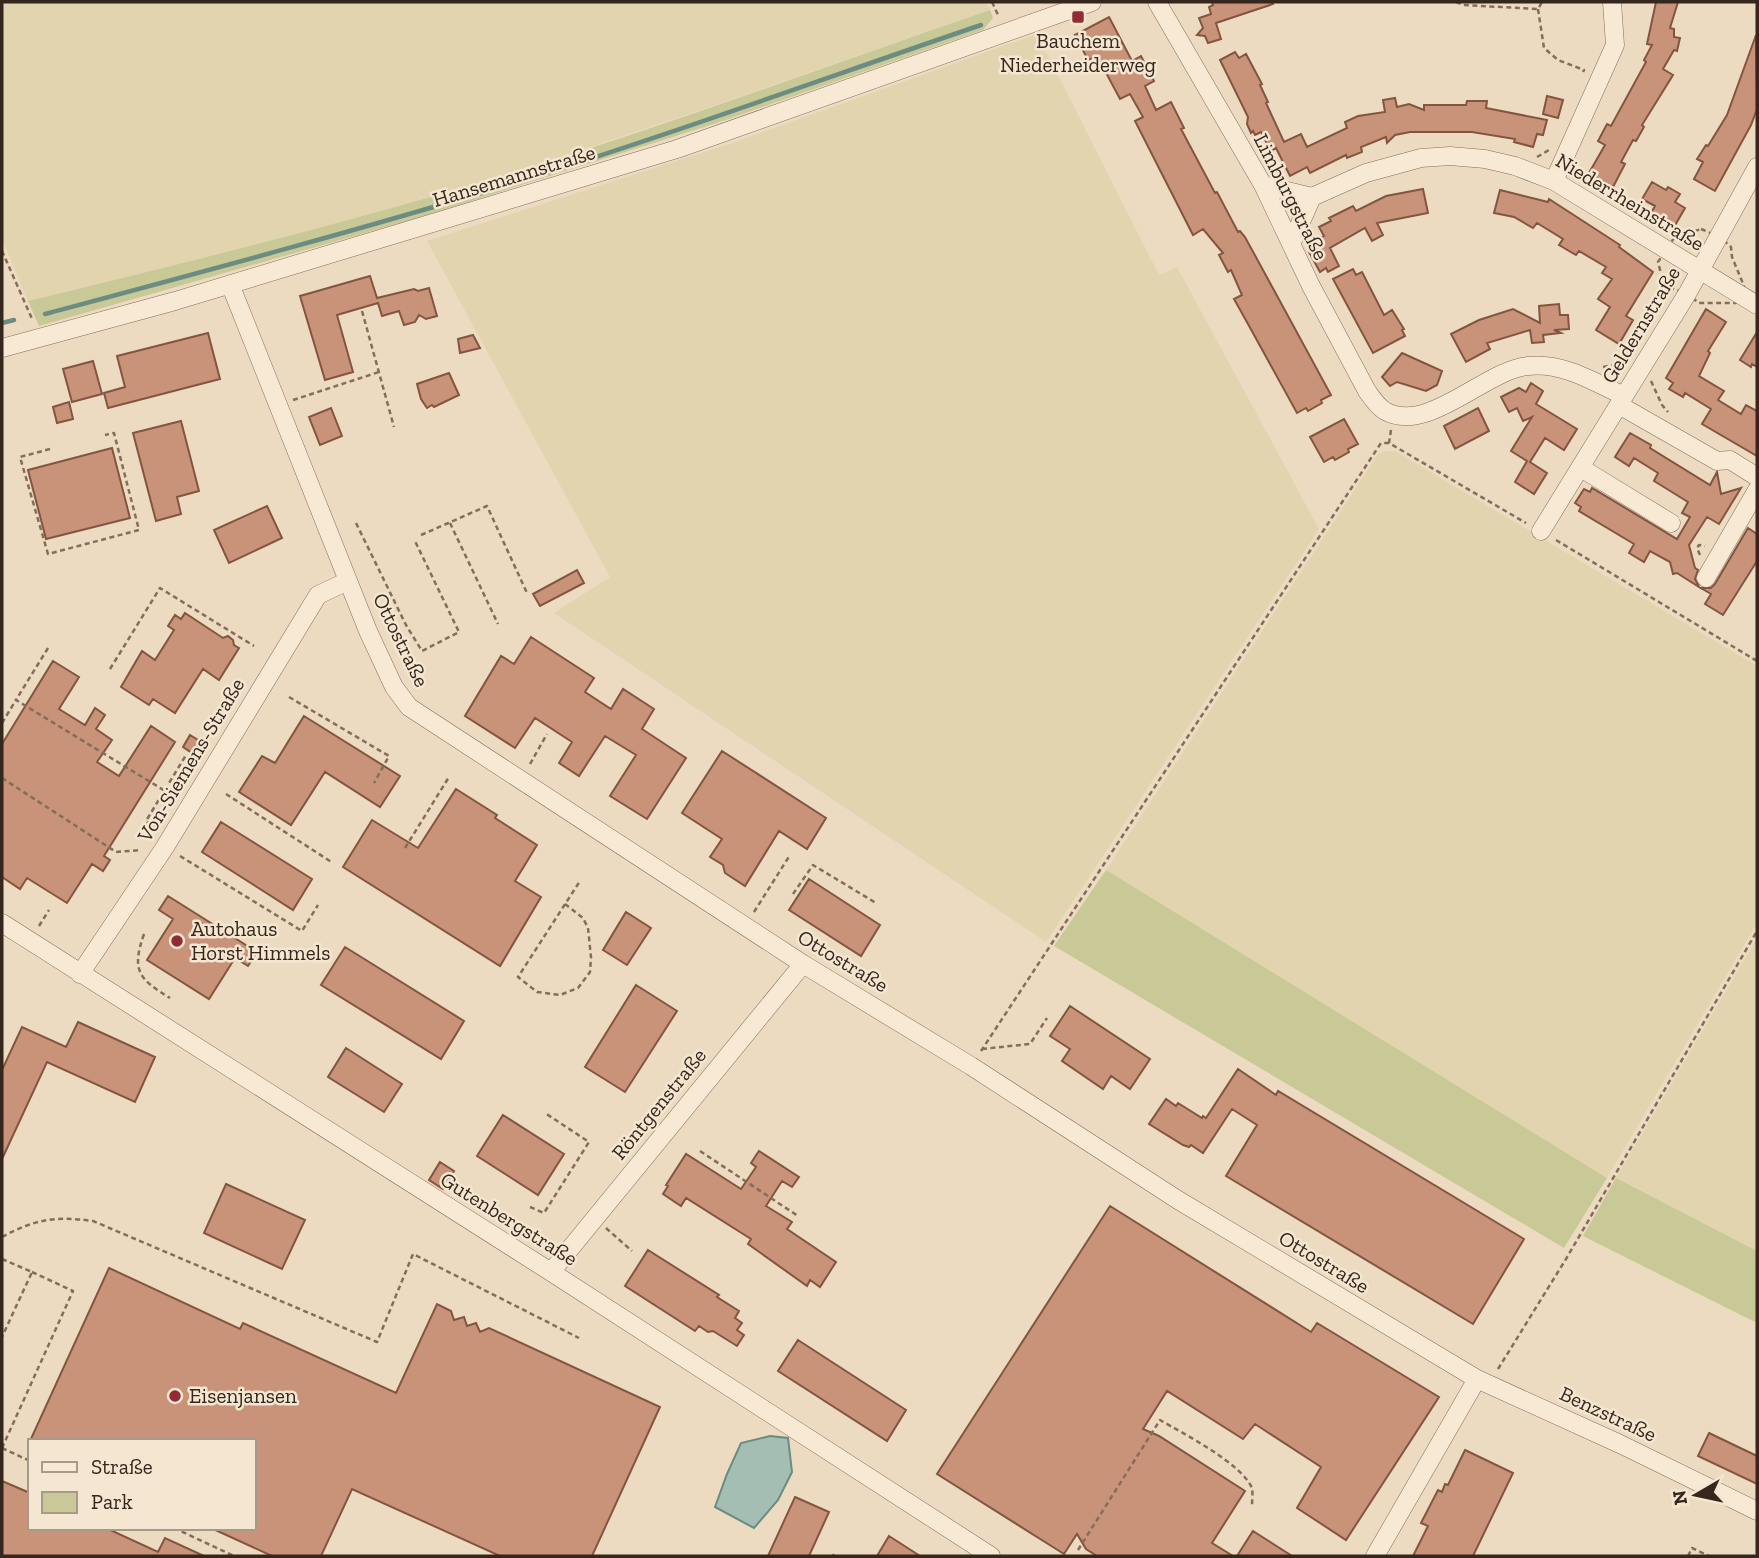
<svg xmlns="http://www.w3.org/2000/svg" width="1759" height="1558" font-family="'Zilla Slab',serif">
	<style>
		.farmland { fill: #e1d4af }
		.green { fill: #c8c996 }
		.water { fill: #a4beb4; stroke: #6b8c81; stroke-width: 2 }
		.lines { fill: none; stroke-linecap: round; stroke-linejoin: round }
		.stream { stroke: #6b8c81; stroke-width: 4.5 }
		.building { fill: #c99379; stroke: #835540; stroke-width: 2 }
		.minor-casing { stroke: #856d5a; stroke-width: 19 }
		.path { stroke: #856d5a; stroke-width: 2.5; stroke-dasharray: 5 3.5; stroke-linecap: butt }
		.minor { stroke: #f7e9d4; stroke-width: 18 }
		.poi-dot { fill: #912c36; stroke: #f4e6d0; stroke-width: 2.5 }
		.labels { text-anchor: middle; stroke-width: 5; stroke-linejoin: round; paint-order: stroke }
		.poi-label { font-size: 21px; fill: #35271d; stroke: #f4e6d0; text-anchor: start }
		.street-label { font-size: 21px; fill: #35271d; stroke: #f4e6d0 }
	</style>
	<rect width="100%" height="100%" fill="#ecdbc1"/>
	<path class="farmland" d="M 2,2 L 986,2 L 990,10 L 742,96 L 510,174 L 269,243 L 28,301 L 2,239 Z
		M 1037,34 L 1159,275 L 1177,267 L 1319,529 L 1046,942 L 554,613 L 610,577 L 427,241 L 729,144 Z
		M 1386,451 L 1395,451 L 1757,666 L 1757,923 L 1607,1178 L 1184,922 L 1106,870 L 1378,454 Z
		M 1757,938 L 1757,1251 L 1616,1178 Z"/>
	<path class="green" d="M 990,10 L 993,18 L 983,30 L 717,123 L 421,217 L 39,326 L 28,301 C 190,262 350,222 509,174 C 671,124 830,65 990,10 Z
		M 1106,870 L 1607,1178 L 1564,1248 L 1054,946 Z
		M 1616,1178 L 1757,1251 L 1757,1323 L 1583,1236 Z"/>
	<path class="water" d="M 770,1436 L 788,1438 L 792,1472 L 778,1500 L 754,1528 L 715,1507 L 727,1474 L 741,1443 Z"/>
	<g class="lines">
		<path class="stream" d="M 45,314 C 198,273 352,232 504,186 C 664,137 822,79 981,25
			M 2,323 L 14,320"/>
	</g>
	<path class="building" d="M 1212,2 L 1272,2 L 1273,4 L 1216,23 L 1221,39 L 1208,43 L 1205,36 L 1197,35 L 1203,28 L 1199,18 L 1211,14 L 1209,7 L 1213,5 Z
		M 1656,2 L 1678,2 L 1670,28 L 1674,29 L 1674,37 L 1680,38 L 1677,51 L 1674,50 L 1663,69 L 1673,75 L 1642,125 L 1644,127 L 1636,141 L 1633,140 L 1621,162 L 1625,164 L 1613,187 L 1589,173 L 1605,145 L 1598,141 L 1607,124 L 1611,126 L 1646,62 L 1644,60 L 1652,45 L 1647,44 Z
		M 1109,17 L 1132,61 L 1141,56 L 1154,81 L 1145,86 L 1156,110 L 1171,102 L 1184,128 L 1181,129 L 1215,193 L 1217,192 L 1238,232 L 1240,231 L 1245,237 L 1331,395 L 1321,400 L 1322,403 L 1308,411 L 1306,408 L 1297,413 L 1248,324 L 1234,299 L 1242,295 L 1231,270 L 1228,272 L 1219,255 L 1223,253 L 1203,229 L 1193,235 L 1135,121 L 1143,117 L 1130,94 L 1120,99 L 1097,56 L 1088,60 L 1075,35 Z
		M 1756,35 L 1757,109 L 1751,125 L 1715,191 L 1694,179 L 1703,162 L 1697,159 L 1706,145 L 1708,146 L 1727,115 Z
		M 1235,52 L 1239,58 L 1246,54 L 1262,84 L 1260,85 L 1268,102 L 1266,103 L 1284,142 L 1301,134 L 1307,147 L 1347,128 L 1345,122 L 1358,116 L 1385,112 L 1383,100 L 1395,98 L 1397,107 L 1409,104 L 1424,110 L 1424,105 L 1466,105 L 1467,101 L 1487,101 L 1486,108 L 1547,120 L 1543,135 L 1537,134 L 1533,147 L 1514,142 L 1515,139 L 1472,132 L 1410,132 L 1395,135 L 1387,143 L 1386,137 L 1361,147 L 1362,152 L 1347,158 L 1346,155 L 1310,173 L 1307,167 L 1290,176 L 1276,148 L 1271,151 L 1261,132 L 1255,135 L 1253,131 L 1251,133 L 1247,124 L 1248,117 L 1220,60 Z
		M 1547,96 L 1563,100 L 1558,118 L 1543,114 Z
		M 1652,182 L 1666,190 L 1668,187 L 1680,194 L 1675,202 L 1685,208 L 1674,227 L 1651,213 L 1655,206 L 1642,199 Z
		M 1423,189 L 1428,213 L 1377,223 L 1383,235 L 1372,241 L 1365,228 L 1330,248 L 1339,266 L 1328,272 L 1326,268 L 1320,272 L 1309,252 L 1316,249 L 1312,243 L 1324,236 L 1319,227 L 1331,221 L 1329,218 L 1353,206 L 1356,211 L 1386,196 Z
		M 1500,190 L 1548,202 L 1549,199 L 1620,245 L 1619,247 L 1653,272 L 1626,316 L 1633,320 L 1619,344 L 1596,330 L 1610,307 L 1598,299 L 1612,279 L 1602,273 L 1606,267 L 1579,251 L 1576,255 L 1559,245 L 1563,239 L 1537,223 L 1533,228 L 1514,217 L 1494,213 Z
		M 1353,269 L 1356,275 L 1362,272 L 1384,315 L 1392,310 L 1404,329 L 1402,330 L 1405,336 L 1373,353 L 1333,279 Z
		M 370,276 L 377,298 L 414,289 L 418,291 L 429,288 L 437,316 L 426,319 L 419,315 L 415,322 L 404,325 L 399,311 L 382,316 L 378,303 L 337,315 L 353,372 L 325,380 L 300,296 Z
		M 1559,304 L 1560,315 L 1568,315 L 1569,329 L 1554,330 L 1561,333 L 1543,335 L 1544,342 L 1532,343 L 1530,330 L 1487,343 L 1490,349 L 1466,362 L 1451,334 L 1479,320 L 1513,309 L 1540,323 L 1539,306 Z
		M 1706,309 L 1726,322 L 1708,351 L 1710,353 L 1699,376 L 1724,391 L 1718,400 L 1741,414 L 1746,405 L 1757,411 L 1757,456 L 1702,424 L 1711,409 L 1685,393 L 1683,397 L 1669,389 L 1673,383 L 1666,378 Z
		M 1757,332 L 1757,367 L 1752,364 L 1751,367 L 1740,360 Z
		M 208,333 L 220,379 L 108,408 L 104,393 L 125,387 L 117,356 Z
		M 473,335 L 480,348 L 460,353 L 458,339 Z
		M 1402,353 L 1442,371 L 1437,385 L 1426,391 L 1397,382 L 1390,386 L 1382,377 Z
		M 93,361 L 102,394 L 72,402 L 63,369 Z
		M 449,373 L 459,395 L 434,407 L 432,405 L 427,408 L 421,399 L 417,384 Z
		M 1531,383 L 1543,391 L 1536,404 L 1577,429 L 1564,450 L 1545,438 L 1530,462 L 1547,473 L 1534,494 L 1515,482 L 1527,461 L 1511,451 L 1532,417 L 1523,421 L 1517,408 L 1509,412 L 1501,397 L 1519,388 L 1526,392 Z
		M 69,402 L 73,419 L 57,423 L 53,407 Z
		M 331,408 L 342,436 L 320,445 L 309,417 Z
		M 1478,408 L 1489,431 L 1455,449 L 1444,426 Z
		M 1344,419 L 1358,444 L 1348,449 L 1349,452 L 1335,460 L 1333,457 L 1324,462 L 1310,437 Z
		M 181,421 L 199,491 L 177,497 L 181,514 L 156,521 L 133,433 Z
		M 1630,433 L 1651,445 L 1650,448 L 1710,485 L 1717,472 L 1721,494 L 1741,488 L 1719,524 L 1707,517 L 1689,545 L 1695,568 L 1698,570 L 1695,579 L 1699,587 L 1677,573 L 1673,574 L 1670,562 L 1650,551 L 1644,562 L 1629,553 L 1634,544 L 1579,511 L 1581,507 L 1575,503 L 1584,489 L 1590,492 L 1592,488 L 1677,539 L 1690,517 L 1682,513 L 1688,502 L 1654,481 L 1658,473 L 1634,458 L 1629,466 L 1615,457 Z
		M 112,448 L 130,518 L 46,539 L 28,470 Z
		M 267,506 L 282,538 L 229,563 L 214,530 Z
		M 1748,528 L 1757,534 L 1757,561 L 1723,615 L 1705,604 L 1711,594 L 1701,588 L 1711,588 L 1715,584 Z
		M 577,570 L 584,583 L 540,606 L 533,594 Z
		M 185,613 L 223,638 L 228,636 L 233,640 L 234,645 L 239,648 L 219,680 L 203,669 L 175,713 L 153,699 L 149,705 L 121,687 L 142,651 L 155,660 L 174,630 L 168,626 L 175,615 L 181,619 Z
		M 531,637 L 594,678 L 585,692 L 611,709 L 623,689 L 654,709 L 642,729 L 686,758 L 647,819 L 610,796 L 636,755 L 605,736 L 579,776 L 559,763 L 572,742 L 535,718 L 515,748 L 465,716 L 501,656 L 514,664 Z
		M 53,661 L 79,677 L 59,709 L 85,725 L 95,708 L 105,715 L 96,729 L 112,740 L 97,762 L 119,776 L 151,726 L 175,742 L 104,856 L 110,860 L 103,871 L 92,864 L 67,903 L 27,878 L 20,889 L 2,877 L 2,744 Z
		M 304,716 L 400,776 L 380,807 L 325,772 L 291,825 L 239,792 L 262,756 L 275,763 Z
		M 190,735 L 203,743 L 195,755 L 183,747 Z
		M 722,751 L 826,818 L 807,849 L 779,831 L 745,886 L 725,873 L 723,865 L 710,857 L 722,839 L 682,813 Z
		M 456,789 L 497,815 L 495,818 L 537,845 L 515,881 L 541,897 L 500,966 L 343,867 L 372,820 L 418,848 Z
		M 221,822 L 312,879 L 293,910 L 202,852 Z
		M 809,879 L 880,925 L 861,956 L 789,910 Z
		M 168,896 L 257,952 L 248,966 L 235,958 L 209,999 L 147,960 L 173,919 L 159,910 Z
		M 626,912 L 651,928 L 627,965 L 603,950 Z
		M 345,947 L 464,1021 L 441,1059 L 321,985 Z
		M 636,985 L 677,1011 L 625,1092 L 585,1067 Z
		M 1070,1006 L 1150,1059 L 1130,1089 L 1111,1076 L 1103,1089 L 1062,1061 L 1070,1049 L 1050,1036 Z
		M 78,1022 L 155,1057 L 135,1102 L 47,1062 L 2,1159 L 2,1070 L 22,1027 L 66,1047 Z
		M 346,1048 L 402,1084 L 384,1112 L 328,1077 Z
		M 1238,1069 L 1276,1095 L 1278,1091 L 1524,1239 L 1473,1324 L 1226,1176 L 1257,1125 L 1232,1109 L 1203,1153 L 1191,1145 L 1189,1147 L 1183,1145 L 1149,1124 L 1166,1099 L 1176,1106 L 1178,1103 L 1202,1118 L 1203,1116 L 1206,1118 Z
		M 503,1115 L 564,1154 L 538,1195 L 477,1156 Z
		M 759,1151 L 799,1177 L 792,1187 L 782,1181 L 766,1206 L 792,1222 L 787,1229 L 836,1262 L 820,1287 L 810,1280 L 807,1286 L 748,1244 L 751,1239 L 686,1198 L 681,1206 L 663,1194 L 668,1186 L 666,1185 L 686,1154 L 741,1189 L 756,1167 L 751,1163 Z
		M 440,1162 L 454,1171 L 443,1189 L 429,1180 Z
		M 226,1184 L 305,1220 L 282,1269 L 204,1233 Z
		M 1110,1206 L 1311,1332 L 1317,1323 L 1439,1397 L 1346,1540 L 1297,1508 L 1321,1467 L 1255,1424 L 1243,1439 L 1167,1391 L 1143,1429 L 1159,1436 L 1245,1491 L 1212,1543 L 1233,1556 L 1097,1556 L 1086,1549 L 1077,1534 L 1064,1554 L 937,1474 Z
		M 648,1250 L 719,1295 L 717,1297 L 739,1311 L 735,1318 L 742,1323 L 737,1330 L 744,1335 L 737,1346 L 713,1331 L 708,1332 L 699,1326 L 695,1331 L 625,1286 Z
		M 109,1268 L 240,1329 L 243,1323 L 396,1393 L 437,1304 L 451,1311 L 454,1320 L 464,1317 L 467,1326 L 476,1323 L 480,1332 L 489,1328 L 660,1407 L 592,1556 L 500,1556 L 352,1489 L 321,1556 L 272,1556 L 211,1528 L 254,1528 L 254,1441 L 30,1441 Z
		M 798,1340 L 906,1410 L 887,1441 L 778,1371 Z
		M 1709,1433 L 1757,1456 L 1757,1484 L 1698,1456 Z
		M 1465,1450 L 1513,1473 L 1473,1556 L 1413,1556 L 1428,1526 L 1421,1523 L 1438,1490 L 1442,1492 L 1445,1484 L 1448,1485 Z
		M 2,1481 L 30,1493 L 30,1528 L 106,1528 L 158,1552 L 165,1538 L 204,1556 L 2,1556 Z
		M 795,1497 L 829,1512 L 809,1556 L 768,1556 Z
		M 1253,1531 L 1292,1556 L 1237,1556 Z
		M 889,1536 L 920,1556 L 877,1556 Z"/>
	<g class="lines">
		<defs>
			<path id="minor" d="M 1157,2 L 1263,185 L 1311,286 L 1367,391 C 1372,398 1377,406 1385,411 C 1428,435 1485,370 1528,366 C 1563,362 1594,382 1624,396
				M 1554,181 L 1615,45 L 1612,2
				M 1263,185 L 1312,197 L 1366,173 L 1421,158 L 1450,156 L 1485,159 L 1515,166 L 1554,181 L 1757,305
				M 1291,244 L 1312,197
				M 230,284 L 368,631 L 394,687 L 409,707 L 803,964 L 971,1066 L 1178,1200 L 1477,1379 L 1375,1556
				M 2,348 L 175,301 L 677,149 L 1092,2
				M 1619,405 L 1717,461 L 1730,460 L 1757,477
				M 1581,468 L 1671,523
				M 1541,531 L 1687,294 L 1757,167
				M 1706,578 L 1757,490
				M 2,923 L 551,1272 L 991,1556
				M 80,974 L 165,847 L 318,595 L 348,581
				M 551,1272 L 803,964
				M 1477,1379 L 1620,1444 L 1757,1511"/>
		</defs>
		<use href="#minor" class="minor-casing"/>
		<path class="path" d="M 992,2 L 999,17
			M 1456,2 L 1463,5 L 1538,9 L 1542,2
			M 1538,9 L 1544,48 L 1558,60 L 1584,70 L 1583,72
			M 1537,157 L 1549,150
			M 1701,229 L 1720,237 L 1731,247 L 1732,257 L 1744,286 L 1736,303 L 1699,303 L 1687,294 L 1664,285 L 1658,262 L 1674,238 Z
			M 2,251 L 33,321
			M 362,311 L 394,427
			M 1603,367 L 1627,363
			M 1651,381 L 1662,405 L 1668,412
			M 293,400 L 379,372
			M 1391,430 L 1389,443 L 1526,523
			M 50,449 L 20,457 L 48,554 L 139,530 L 114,433 L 105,435
			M 356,523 L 406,625 L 422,651 L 459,632 L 414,539
			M 450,523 L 498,624
			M 421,535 L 487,506 L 527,593
			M 1556,540 L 1757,661
			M 1700,555 L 1697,548 L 1699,545 L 1705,546
			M 48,648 L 16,700 L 175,797
			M 110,669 L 160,588 L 254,646
			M 289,697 L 389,756 L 374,783
			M 2,723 L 16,700
			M 530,764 L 547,734
			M 2,778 L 116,852 L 141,850
			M 226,794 L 333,863
			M 148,839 L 154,828 L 146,821 L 186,755
			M 405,848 L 449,777
			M 180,856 L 302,931 L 318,905
			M 793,894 L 813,865 L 876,903
			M 565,904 L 583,918 L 588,928 L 591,957 L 590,972 L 578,988 L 560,995 L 537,992 L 518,977 L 580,881
			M 754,912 L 790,855
			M 39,926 L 49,910
			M 144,934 C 131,971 139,979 170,998
			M 982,1049 L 1030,1044 L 1047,1018
			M 981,1051 L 1381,443 L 1389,443
			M 700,1151 L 798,1216
			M 530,1207 L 544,1213 L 589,1142 L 545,1113
			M 606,1228 L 632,1251
			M 2,1237 C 35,1219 56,1216 93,1221 L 377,1342 L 413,1254 L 579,1338
			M 2,1259 L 32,1272 L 2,1337
			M 1498,1369 L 1566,1259 L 1757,931
			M 2,1448 L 73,1291 L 32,1272
			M 2,1448 L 30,1461
			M 174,1528 L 234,1556
			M 1078,1550 L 1160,1420 C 1184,1434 1241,1463 1252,1488 C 1253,1493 1252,1500 1252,1505
			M 833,1556 L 834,1554
			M 1688,1556 L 1692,1548 L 1709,1556"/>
		<use href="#minor" class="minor"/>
	</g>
	<g class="poi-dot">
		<rect x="1071" y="10" width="14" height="14" rx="3.5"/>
		<circle cx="177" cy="941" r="7"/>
		<circle cx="175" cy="1396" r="7"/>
	</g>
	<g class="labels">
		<g class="poi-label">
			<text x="1078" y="48" text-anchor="middle">Bauchem<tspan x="1078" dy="24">Niederheiderweg</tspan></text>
			<text x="191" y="936">Autohaus<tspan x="191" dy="24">Horst Himmels</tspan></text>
			<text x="189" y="1403">Eisenjansen</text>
		</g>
		<g class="street-label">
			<text transform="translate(514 176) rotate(-17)" y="7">Hansemannstraße</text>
			<text transform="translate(1291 197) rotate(63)" y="7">Limburgstraße</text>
			<text transform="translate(1630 202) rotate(31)" y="7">Niederrheinstraße</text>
			<text transform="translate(1641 325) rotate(-59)" y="7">Geldernstraße</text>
			<text transform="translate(401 640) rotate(64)" y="7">Ottostraße</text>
			<text transform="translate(191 760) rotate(-59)" y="7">Von-Siemens-Straße</text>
			<text transform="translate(843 961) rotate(31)" y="7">Ottostraße</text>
			<text transform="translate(659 1104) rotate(-51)" y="7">Röntgenstraße</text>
			<text transform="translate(509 1219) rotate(32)" y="7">Gutenbergstraße</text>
			<text transform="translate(1324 1262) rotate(31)" y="7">Ottostraße</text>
			<text transform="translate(1608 1414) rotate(25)" y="7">Benzstraße</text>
		</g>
	</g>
	<rect width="1759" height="1558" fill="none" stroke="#35271d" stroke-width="7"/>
	<rect x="28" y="1439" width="228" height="91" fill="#f4e6d0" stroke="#a89a88" stroke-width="2"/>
	<rect x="42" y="1462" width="35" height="10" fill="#f7e9d4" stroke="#a89a88" stroke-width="2"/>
	<text x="91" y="1474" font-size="21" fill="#35271d">Straße</text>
	<rect x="42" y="1492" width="35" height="21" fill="#c8c996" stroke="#a89a88" stroke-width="2"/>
	<text x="91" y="1509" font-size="21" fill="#35271d">Park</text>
	<g transform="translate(1696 1495) rotate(261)" stroke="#f4e6d0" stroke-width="5" paint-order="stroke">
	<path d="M0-5L12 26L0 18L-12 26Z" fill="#35271d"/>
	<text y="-10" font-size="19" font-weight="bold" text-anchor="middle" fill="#35271d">N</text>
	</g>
</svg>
